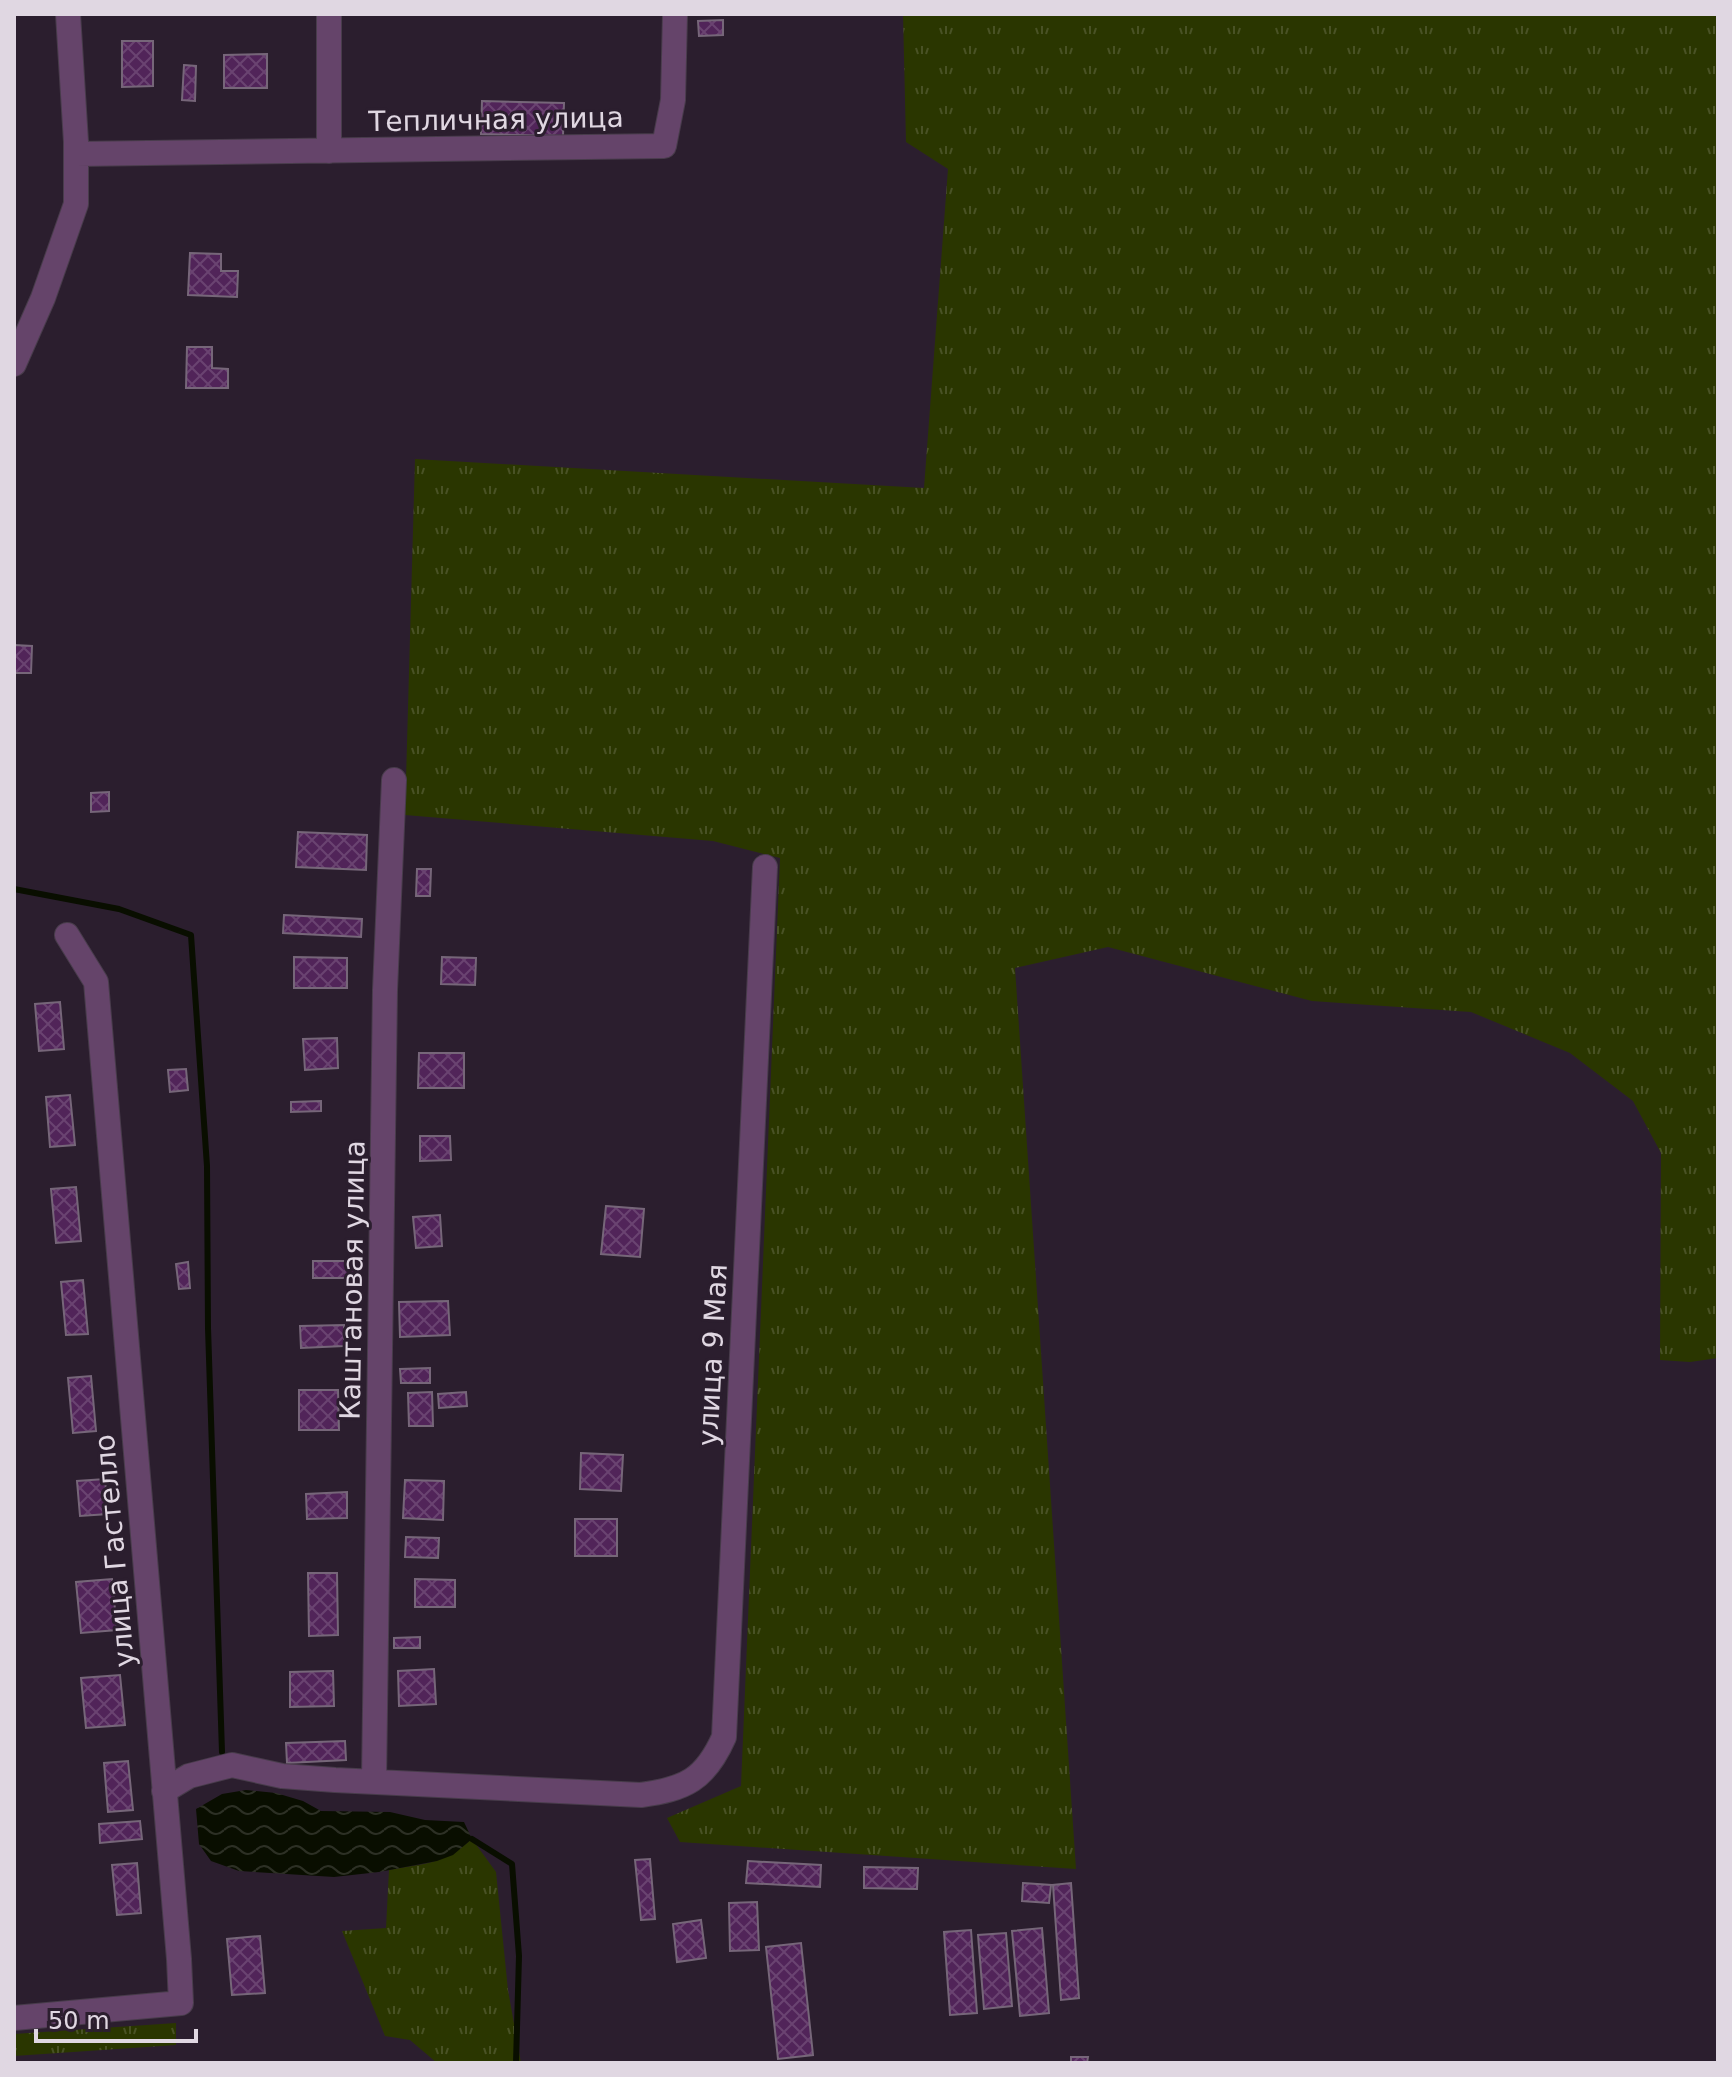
<svg xmlns="http://www.w3.org/2000/svg" width="1732" height="2077" font-family="'DejaVu Sans',sans-serif">
	<style>
		.grass { fill: url(#grass-tufts) }
		.water { fill: url(#water-waves) }
		.lines { fill: none; stroke-linecap: round; stroke-linejoin: round }
		.stream { stroke: #090e00; stroke-width: 6 }
		.building { fill: url(#building-cross-hatch); stroke: #766679; stroke-width: 2 }
		.street-casing { stroke: #483c4b; stroke-width: 26 }
		.street { stroke: #65446a; stroke-width: 24 }
		.labels { text-anchor: middle; stroke-width: 6; stroke-linejoin: round; paint-order: stroke }
		.street-label { font-size: 28px; fill: #e0d7e2; stroke: #2b1e2e }
	</style>
	<defs>
		<pattern id="grass-tufts" width="24" height="20" patternUnits="userSpaceOnUse" patternTransform="scale(2)"><rect width="24" height="20" fill="#2a3600"/><path d="M3 7l-1-3M5 7V3M7 7l1-3M15 17l-1-3M17 17v-4M19 17l1-3" fill="none" stroke="#495225"/></pattern>
		<pattern id="water-waves" width="16" height="10" patternUnits="userSpaceOnUse" patternTransform="scale(2)"><rect width="16" height="10" fill="#090e00"/><path d="M0 5q4-4 8 0t8 0" fill="none" stroke="#2d3025"/></pattern>
		<pattern id="building-cross-hatch" width="8" height="8" patternUnits="userSpaceOnUse" patternTransform="scale(2)"><rect width="8" height="8" fill="#512459"/><path d="M0 0l8 8M0 8l8-8" fill="none" stroke="#6a4371"/></pattern>
	</defs>
	<rect width="100%" height="100%" fill="#2b1e2e"/>
	<path class="grass" d="M 903,14 L 1718,14 L 1718,1358 L 1690,1362 L 1660,1360 L 1661,1153 L 1633,1101 L 1570,1053 L 1471,1012 L 1312,1001 L 1108,947 L 1015,968 L 1076,1869 L 680,1842 L 667,1818 L 741,1786 L 780,858 L 713,841 L 405,815 L 415,459 L 924,488 L 948,169 L 906,142 Z
		M 472,1839 L 496,1872 L 508,1990 L 521,2063 L 437,2063 L 410,2040 L 385,2036 L 342,1931 L 386,1928 L 389,1870 C 426,1863 442,1865 472,1839 Z
		M 176,2023 L 176,2045 L 14,2056 L 14,2034 Z"/>
	<path class="water" d="M 246,1790 L 276,1793 L 303,1801 L 321,1811 L 390,1812 L 425,1820 L 464,1822 L 472,1839 L 453,1855 L 437,1861 L 379,1872 L 334,1877 L 239,1871 L 211,1861 L 199,1844 L 196,1809 L 222,1794 Z"/>
	<g class="lines">
		<path class="stream" d="M 14,889 L 119,909 L 191,935 L 207,1166 L 208,1328 L 222,1752
			M 472,1839 L 512,1864 L 519,1956 L 516,2063"/>
	</g>
	<path class="building" d="M 723,20 L 723,35 L 699,36 L 698,21 Z
		M 122,41 L 153,41 L 153,86 L 122,87 Z
		M 267,54 L 267,88 L 224,88 L 224,55 Z
		M 184,65 L 196,66 L 195,101 L 182,100 Z
		M 482,101 L 564,103 L 563,136 L 481,134 Z
		M 190,253 L 221,254 L 221,271 L 238,271 L 237,297 L 188,295 Z
		M 187,347 L 212,347 L 212,368 L 228,369 L 228,388 L 186,388 Z
		M 14,645 L 32,646 L 31,673 L 14,673 Z
		M 109,792 L 109,811 L 91,812 L 91,793 Z
		M 298,832 L 367,835 L 366,870 L 296,867 Z
		M 417,869 L 431,869 L 430,896 L 416,896 Z
		M 284,915 L 362,919 L 361,937 L 283,933 Z
		M 294,957 L 347,958 L 347,988 L 294,988 Z
		M 442,957 L 476,958 L 475,985 L 441,984 Z
		M 60,1002 L 64,1049 L 39,1051 L 35,1004 Z
		M 337,1038 L 338,1068 L 305,1070 L 303,1039 Z
		M 419,1053 L 464,1053 L 464,1088 L 418,1088 Z
		M 186,1069 L 188,1090 L 170,1092 L 168,1070 Z
		M 70,1095 L 75,1145 L 50,1147 L 46,1097 Z
		M 321,1101 L 321,1111 L 291,1112 L 291,1102 Z
		M 420,1136 L 450,1136 L 451,1160 L 420,1161 Z
		M 76,1187 L 81,1241 L 56,1243 L 51,1189 Z
		M 606,1206 L 644,1209 L 640,1257 L 601,1254 Z
		M 440,1215 L 442,1246 L 416,1248 L 413,1217 Z
		M 313,1261 L 356,1261 L 356,1278 L 313,1278 Z
		M 188,1262 L 190,1288 L 179,1289 L 176,1264 Z
		M 83,1280 L 88,1334 L 66,1335 L 61,1282 Z
		M 448,1301 L 450,1335 L 400,1337 L 399,1302 Z
		M 344,1325 L 344,1346 L 301,1348 L 300,1326 Z
		M 430,1368 L 430,1383 L 401,1383 L 400,1369 Z
		M 91,1376 L 96,1431 L 73,1433 L 68,1378 Z
		M 299,1390 L 338,1390 L 339,1430 L 299,1430 Z
		M 432,1392 L 433,1426 L 409,1426 L 408,1393 Z
		M 466,1392 L 467,1406 L 439,1408 L 438,1394 Z
		M 581,1453 L 623,1455 L 621,1491 L 580,1489 Z
		M 105,1479 L 108,1514 L 80,1516 L 77,1481 Z
		M 405,1480 L 444,1481 L 443,1520 L 403,1518 Z
		M 347,1492 L 347,1518 L 307,1519 L 306,1494 Z
		M 575,1519 L 617,1519 L 617,1556 L 575,1556 Z
		M 406,1537 L 439,1538 L 438,1558 L 405,1557 Z
		M 308,1573 L 337,1573 L 338,1635 L 309,1636 Z
		M 112,1579 L 117,1630 L 81,1633 L 76,1582 Z
		M 415,1579 L 455,1580 L 455,1607 L 415,1607 Z
		M 420,1637 L 420,1648 L 394,1648 L 394,1638 Z
		M 434,1669 L 436,1704 L 399,1706 L 398,1671 Z
		M 333,1671 L 334,1706 L 290,1707 L 290,1672 Z
		M 120,1675 L 125,1725 L 86,1728 L 81,1678 Z
		M 345,1741 L 346,1760 L 287,1763 L 286,1743 Z
		M 128,1761 L 133,1810 L 108,1812 L 104,1763 Z
		M 140,1821 L 142,1839 L 100,1843 L 99,1824 Z
		M 650,1859 L 655,1919 L 641,1920 L 635,1860 Z
		M 748,1861 L 821,1865 L 820,1887 L 746,1883 Z
		M 137,1863 L 141,1913 L 117,1915 L 112,1865 Z
		M 864,1867 L 918,1868 L 917,1889 L 864,1888 Z
		M 1023,1883 L 1051,1885 L 1049,1903 L 1022,1901 Z
		M 1071,1883 L 1079,1998 L 1061,2000 L 1053,1885 Z
		M 757,1902 L 759,1950 L 730,1951 L 729,1903 Z
		M 701,1920 L 706,1958 L 677,1962 L 673,1924 Z
		M 1042,1928 L 1049,2013 L 1020,2016 L 1012,1931 Z
		M 971,1930 L 977,2013 L 950,2015 L 944,1932 Z
		M 1006,1933 L 1012,2006 L 984,2009 L 978,1935 Z
		M 260,1936 L 265,1993 L 232,1995 L 227,1939 Z
		M 801,1943 L 813,2055 L 778,2059 L 766,1947 Z
		M 1071,2057 L 1088,2057 L 1087,2063 L 1071,2063 Z"/>
	<g class="lines">
		<defs>
			<path id="street" d="M 329,151 L 329,14
				M 76,154 L 664,146 L 673,100 L 675,14
				M 14,364 L 43,298 L 76,204 L 76,142 L 68,14
				M 374,1781 L 385,990 L 394,780
				M 164,1791 L 189,1776 L 232,1765 L 282,1776 L 335,1780 L 641,1795 C 685,1789 705,1780 724,1737 L 765,867
				M 14,2018 L 181,2003 L 179,1959 L 96,982 L 67,935"/>
		</defs>
		<use href="#street" class="street-casing"/>
		<use href="#street" class="street"/>
	</g>
	<g class="labels">
		<g class="street-label">
			<text transform="translate(496 119) rotate(-1)" y="10">Тепличная улица</text>
			<text transform="translate(352 1280) rotate(-89)" y="10">Каштановая улица</text>
			<text transform="translate(712 1355) rotate(-87)" y="10">улица 9 Мая</text>
			<text transform="translate(114 1551) rotate(-95)" y="10">улица Гастелло</text>
		</g>
	</g>
	<rect width="1732" height="2077" fill="none" stroke="#e0d7e2" stroke-width="32"/>
	<path d="M36 2029v12h160v-12" fill="none" stroke="#e0d7e2" stroke-width="4"/>
	<text x="48" y="2029" font-size="24" fill="#e0d7e2" stroke="#2b1e2e" stroke-width="6" paint-order="stroke">50 m</text>
</svg>
